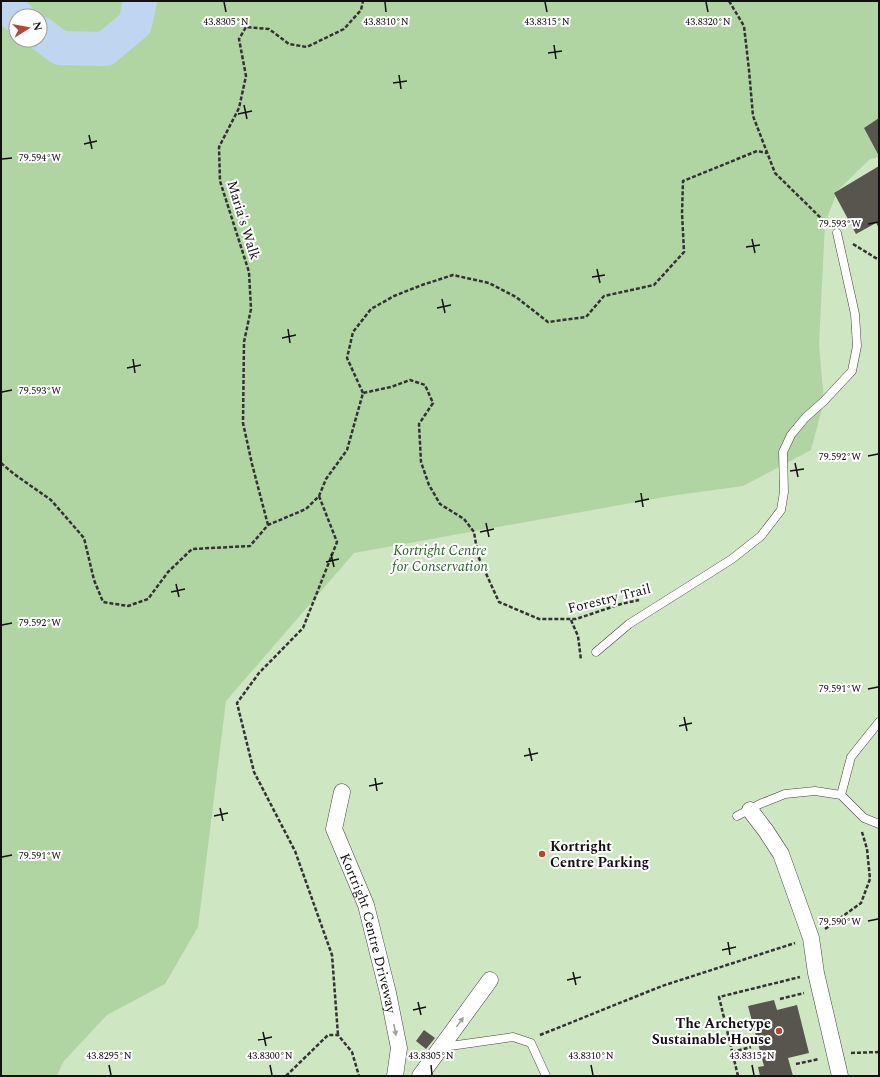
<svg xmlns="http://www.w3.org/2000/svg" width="880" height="1077" font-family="Spectral,serif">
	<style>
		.green { fill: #cee6c2; fill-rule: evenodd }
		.forest { fill: #b0d5a3; fill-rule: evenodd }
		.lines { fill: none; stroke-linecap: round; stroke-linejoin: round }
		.river { stroke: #c0d5f0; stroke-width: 34 }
		.building { fill: #58544e }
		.lane-casing { stroke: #444; stroke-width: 9 }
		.street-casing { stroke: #444; stroke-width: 17 }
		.path { stroke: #333; stroke-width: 2.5; stroke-dasharray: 4 2; stroke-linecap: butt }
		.lane { stroke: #fff; stroke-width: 8 }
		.street { stroke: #fff; stroke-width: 16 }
		.oneway { fill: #a0a0a0 }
		.ticks { fill: none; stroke: #111; stroke-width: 1.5 }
		.poi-dot { fill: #b34737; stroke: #fff; stroke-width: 1.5 }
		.labels { text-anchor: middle; stroke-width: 4; stroke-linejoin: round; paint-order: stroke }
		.street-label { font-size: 14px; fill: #111; stroke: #fff }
		.park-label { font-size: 14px; font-style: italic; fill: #296327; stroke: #fff }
		.poi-label { font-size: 14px; font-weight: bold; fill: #111; stroke: #fff; text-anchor: start }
		.ticks-label { font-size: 10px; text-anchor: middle; fill: #111; stroke: #fff; stroke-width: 4; stroke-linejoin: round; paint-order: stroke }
	</style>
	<rect width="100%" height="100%" fill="#fefef6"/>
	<path class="green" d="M 1,1 L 879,1 L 879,1076 L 1,1076 ZM 16,16 L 40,16 L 40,40 L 16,40 Z"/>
	<path class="forest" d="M 1,1 L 879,1 L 879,157 L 870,159 L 838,190 L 825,223 L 819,345 L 824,401 L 811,450 L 743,486 L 670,496 L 354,553 L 226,701 L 198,927 L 165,984 L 107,1015 L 63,1062 L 57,1076 L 1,1076 ZM 16,16 L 40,16 L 40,40 L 16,40 Z"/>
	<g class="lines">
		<path class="river" d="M 1,4 L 17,16
			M 40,33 L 60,48 L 105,49 L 135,24 L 140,1"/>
	</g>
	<path class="building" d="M 879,118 L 879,156 L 864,128 Z
		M 879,166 L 879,228 L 876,223 L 856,234 L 834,193 Z
		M 774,1000 L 777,1010 L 797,1005 L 809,1053 L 788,1058 L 793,1076 L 760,1076 L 758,1067 L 764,1066 L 748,1006 Z
		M 424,1030 L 435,1038 L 426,1049 L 416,1041 Z"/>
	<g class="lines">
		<defs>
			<path id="lane" d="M 596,652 L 629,624 L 732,559 L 761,536 L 781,510 L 784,492 L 783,452 L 791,435 L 805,418 L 824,401 L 852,371 L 857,346 L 855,314 L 837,233
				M 841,795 L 851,757 L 879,722
				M 737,816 L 760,804 L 785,794 L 815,791 L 841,795 L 864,818 L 879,824
				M 443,1047 L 513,1037 L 531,1043 L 546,1076"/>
			<g id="street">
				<path id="s1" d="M 342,792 L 334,829 L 366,905 L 388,993 L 399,1048 L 395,1076"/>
				<path d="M 750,810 L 766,831 L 781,854 L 811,938 L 816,973 L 840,1076"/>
				<path d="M 420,1076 L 490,980"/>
			</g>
		</defs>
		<use href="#lane" class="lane-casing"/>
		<use href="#street" class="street-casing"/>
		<path class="path" d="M 729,1 L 744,26 L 749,70 L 753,116 L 775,173 L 828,225
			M 853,244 L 879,260
			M 363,393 L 347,358 L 353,332 L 371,309 L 394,296 L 422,285 L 453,275 L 489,283 L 516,297 L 548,322 L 586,317 L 604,296 L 654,285 L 684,252 L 682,213 L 683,181 L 757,151 L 767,153
			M 1,463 L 14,474 L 51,500 L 84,538 L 94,580 L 103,602 L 128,606 L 148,599 L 168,572 L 192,549 L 250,546 L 268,525 L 306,509 L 319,496 L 326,479 L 347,450 L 363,393 L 391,387 L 410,380 L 425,385 L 433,403 L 419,424 L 421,462 L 429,485 L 440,504 L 464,519 L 474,532 L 478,556 L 499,602 L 539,619 L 576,619 L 621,604 L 639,600
			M 319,496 L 337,542 L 303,628 L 259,673 L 237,703 L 254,772 L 295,851 L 332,955 L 338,1035
			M 268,525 L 252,464 L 243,423 L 244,342 L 251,309 L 249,272 L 220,181 L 219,147 L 239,108 L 246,76 L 239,39 L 246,27 L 269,29 L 289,44 L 307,47 L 344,29 L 361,10 L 363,1
			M 571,620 L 578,636 L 581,660
			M 825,929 L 861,903 L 870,879 L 867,849 L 862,832
			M 780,999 L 804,993
			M 727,1029 L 746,1024
			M 540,1035 L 662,986 L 795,943
			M 732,1052 L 751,1047
			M 851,1053 L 879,1052
			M 796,1064 L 819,1059
			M 286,1076 L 328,1035 L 338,1035 L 352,1052 L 359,1076
			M 738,1076 L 719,997 L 800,977"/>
		<use href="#lane" class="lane"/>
		<use href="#street" class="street"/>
	</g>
	<defs><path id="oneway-solid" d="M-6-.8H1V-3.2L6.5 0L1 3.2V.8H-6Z"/></defs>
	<g class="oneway">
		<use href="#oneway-solid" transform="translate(460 1022) rotate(-54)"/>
		<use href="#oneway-solid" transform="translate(395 1030) rotate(79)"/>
	</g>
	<path class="ticks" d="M 224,2 L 226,12M 385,2 L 386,12M 545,2 L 547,12M 706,2 L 708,12M 554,45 L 556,59M 548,53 L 562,51M 399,75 L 401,89M 393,83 L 407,81M 244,105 L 247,119M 238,114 L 252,111M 89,135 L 92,149M 84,144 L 97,141M 2,159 L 12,158M 868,224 L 878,222M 752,239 L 755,253M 746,247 L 760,245M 597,269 L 600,283M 592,277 L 605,275M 442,299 L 445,313M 437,308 L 451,305M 288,329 L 290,343M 282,338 L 296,335M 133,359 L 135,373M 127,368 L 141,365M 2,392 L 12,390M 868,456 L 878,454M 795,463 L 798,477M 790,471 L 804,469M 641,493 L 643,507M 635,502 L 649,499M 486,523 L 489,537M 480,532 L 494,529M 331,554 L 334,567M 326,562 L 339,559M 176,584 L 179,597M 171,592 L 185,589M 2,625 L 12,623M 868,689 L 878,687M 684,717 L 687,731M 679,726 L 692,723M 529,748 L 532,761M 524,756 L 538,753M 375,778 L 377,791M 369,786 L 383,783M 220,808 L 223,821M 214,816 L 228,813M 2,857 L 12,855M 868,921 L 878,919M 728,942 L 730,955M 722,950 L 736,947M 573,972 L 576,985M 567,980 L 581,977M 418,1002 L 421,1015M 413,1010 L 426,1007M 263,1032 L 266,1046M 258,1040 L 272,1037M 109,1065 L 111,1075M 270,1065 L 272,1075M 431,1065 L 432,1075M 591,1065 L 593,1075M 752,1065 L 754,1075"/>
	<g class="poi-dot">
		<circle cx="542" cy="854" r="4"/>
		<circle cx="779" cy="1031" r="4"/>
	</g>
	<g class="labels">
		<g class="street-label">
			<text transform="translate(244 220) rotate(73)" y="5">Maria's Walk</text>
			<text transform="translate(609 598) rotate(-14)" y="5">Forestry Trail</text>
			<text dy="5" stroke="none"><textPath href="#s1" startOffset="148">Kortright Centre Driveway</textPath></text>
		</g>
		<g class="park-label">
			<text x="440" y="555">Kortright Centre<tspan x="440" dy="16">for Conservation</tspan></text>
		</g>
		<g class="poi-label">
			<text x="550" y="851">Kortright<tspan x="550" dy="16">Centre Parking</tspan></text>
			<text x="771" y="1028" text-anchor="end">The Archetype<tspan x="771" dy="16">Sustainable House</tspan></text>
		</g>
	</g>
	<g class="ticks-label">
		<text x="226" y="25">43.8305°N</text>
		<text x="386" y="25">43.8310°N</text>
		<text x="547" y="25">43.8315°N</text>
		<text x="708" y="25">43.8320°N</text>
		<text x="40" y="161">79.594°W</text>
		<text x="840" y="227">79.593°W</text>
		<text x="40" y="394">79.593°W</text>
		<text x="840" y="460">79.592°W</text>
		<text x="40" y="626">79.592°W</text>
		<text x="840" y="692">79.591°W</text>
		<text x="40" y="859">79.591°W</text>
		<text x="840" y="925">79.590°W</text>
		<text x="109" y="1059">43.8295°N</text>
		<text x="270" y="1059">43.8300°N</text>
		<text x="431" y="1059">43.8305°N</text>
		<text x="591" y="1059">43.8310°N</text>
		<text x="752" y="1059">43.8315°N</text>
	</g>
	<rect width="880" height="1077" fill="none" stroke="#111111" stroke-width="4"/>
	<g transform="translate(28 28) rotate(79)"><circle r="19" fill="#ffffff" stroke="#a0a0a0"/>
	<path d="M0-3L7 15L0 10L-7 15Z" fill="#b34737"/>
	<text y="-6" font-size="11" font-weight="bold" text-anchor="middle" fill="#111111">N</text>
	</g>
</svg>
